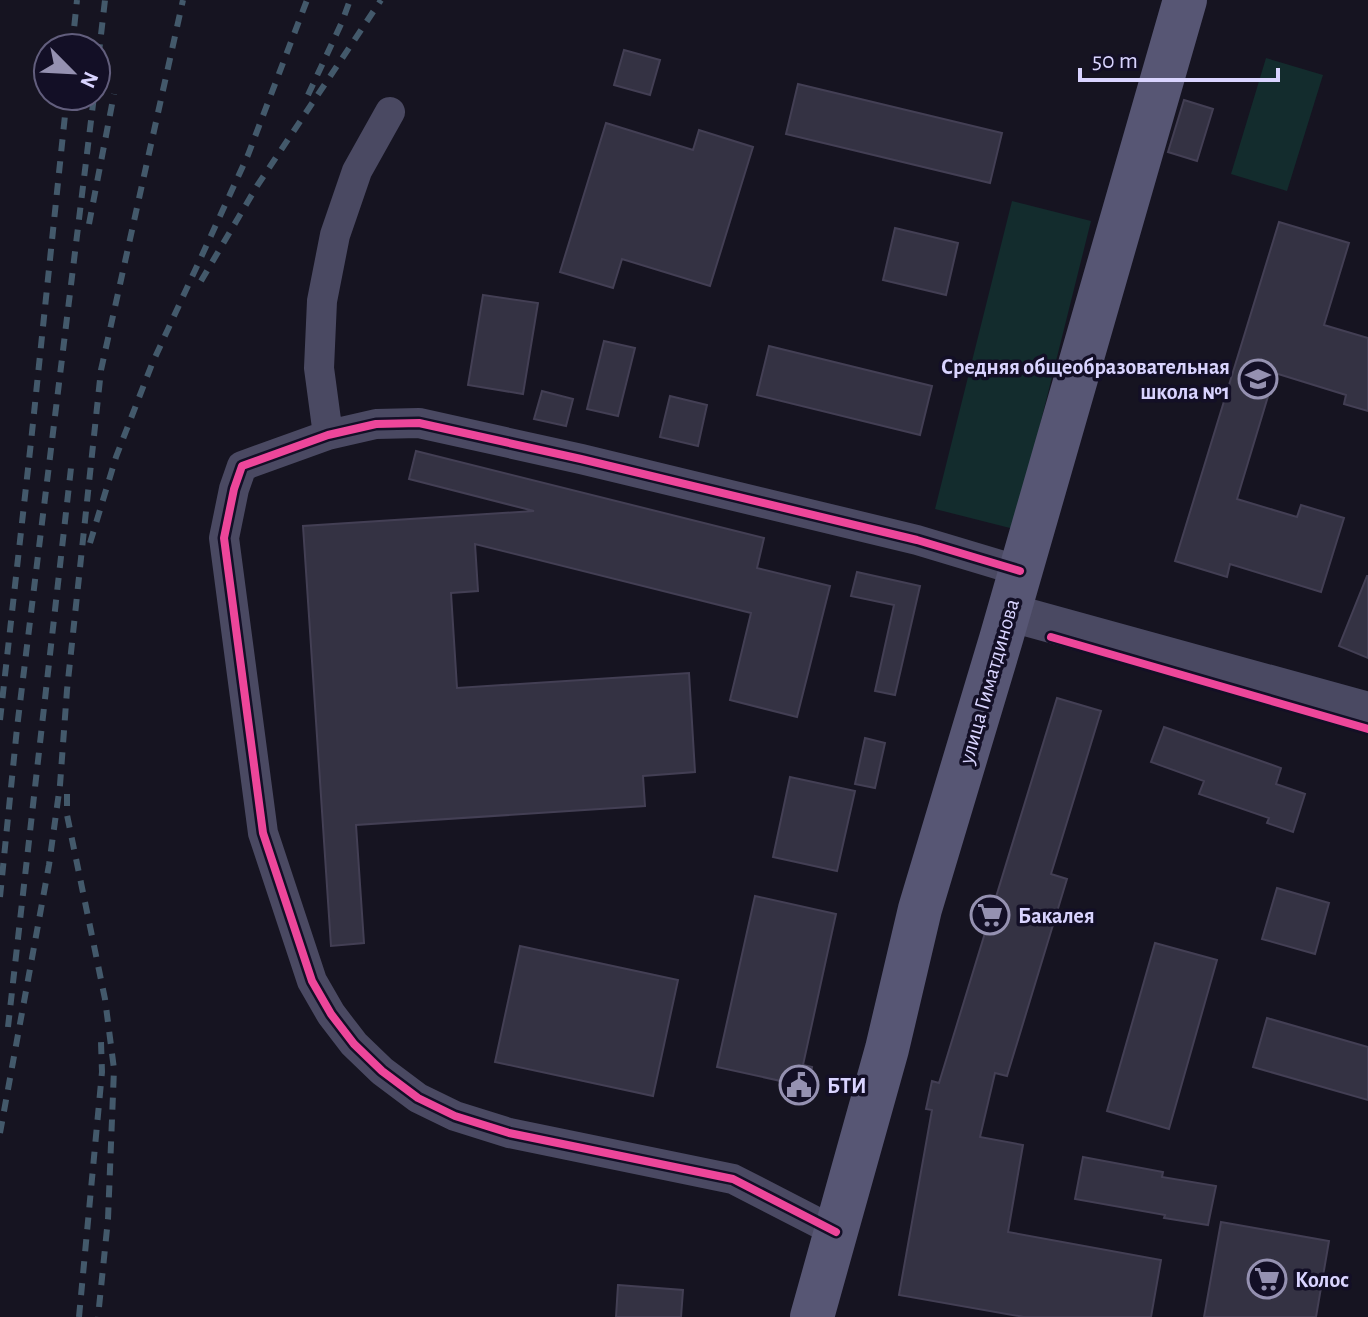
<svg xmlns="http://www.w3.org/2000/svg" width="1368" height="1317" font-family="'Alegreya Sans',sans-serif">
	<style>
		.green { fill: #132c2d }
		.building { fill: #343243; stroke: #433f54; stroke-width: 2 }
		.lines { fill: none; stroke-linecap: round; stroke-linejoin: round }
		.minor { stroke: #4a4962; stroke-width: 30 }
		.tertiary { stroke: #4a4962; stroke-width: 38 }
		.secondary { stroke: #575674; stroke-width: 44 }
		.rail { stroke: #43596b; stroke-width: 6; stroke-dasharray: 12 10; stroke-linecap: butt }
		.cycleway-casing { stroke: #130f26; stroke-width: 13 }
		.cycleway { stroke: #ed469a; stroke-width: 8 }
		.labels { text-anchor: middle; stroke-width: 7; stroke-linejoin: round; paint-order: stroke }
		.poi-label { font-size: 22px; font-weight: bold; fill: #d9d4ff; stroke: #130f26; text-anchor: start }
		.street-label { font-size: 22px; fill: #d9d4ff; stroke: #130f26 }
	</style>
	<rect width="100%" height="100%" fill="#161421"/>
	<path class="green" d="M 1266,58 L 1323,75 L 1287,191 L 1231,174 Z
		M 1012,201 L 1091,221 L 1014,529 L 935,509 Z"/>
	<path class="building" d="M 624,50 L 660,60 L 650,95 L 614,85 Z
		M 798,84 L 1002,133 L 990,183 L 786,134 Z
		M 1184,100 L 1213,109 L 1197,161 L 1168,152 Z
		M 606,123 L 693,150 L 699,130 L 753,147 L 710,286 L 622,259 L 613,288 L 560,272 Z
		M 1279,222 L 1349,243 L 1324,325 L 1368,338 L 1368,411 L 1344,404 L 1346,395 L 1275,373 L 1237,499 L 1297,517 L 1301,505 L 1344,518 L 1321,592 L 1230,564 L 1227,577 L 1175,561 Z
		M 895,228 L 958,243 L 946,295 L 883,280 Z
		M 483,295 L 538,303 L 523,394 L 468,385 Z
		M 604,341 L 635,348 L 618,416 L 587,409 Z
		M 769,346 L 932,386 L 920,435 L 757,395 Z
		M 542,391 L 573,399 L 566,426 L 534,419 Z
		M 670,396 L 707,405 L 698,446 L 660,437 Z
		M 416,451 L 764,538 L 757,568 L 830,586 L 797,717 L 730,700 L 751,613 L 475,544 L 478,591 L 451,593 L 457,688 L 689,673 L 695,772 L 643,776 L 645,806 L 356,825 L 364,943 L 331,946 L 303,526 L 534,511 L 409,479 Z
		M 857,572 L 920,586 L 895,695 L 875,691 L 894,605 L 851,596 Z
		M 1367,576 L 1368,576 L 1368,658 L 1339,646 Z
		M 1057,698 L 1101,711 L 1051,874 L 1067,879 L 1007,1076 L 995,1073 L 980,1137 L 1023,1145 L 1008,1232 L 1161,1260 L 1151,1317 L 1024,1317 L 899,1295 L 932,1110 L 926,1109 L 932,1081 L 939,1083 Z
		M 1164,727 L 1281,768 L 1276,784 L 1305,794 L 1293,832 L 1267,823 L 1269,818 L 1199,794 L 1204,781 L 1151,762 Z
		M 865,738 L 885,743 L 875,788 L 855,784 Z
		M 790,777 L 855,791 L 837,871 L 773,857 Z
		M 1277,888 L 1329,903 L 1315,954 L 1262,939 Z
		M 755,896 L 836,914 L 803,1065 L 812,1067 L 808,1087 L 717,1067 Z
		M 1155,943 L 1217,960 L 1169,1129 L 1107,1111 Z
		M 520,946 L 678,980 L 653,1096 L 495,1062 Z
		M 1267,1018 L 1368,1047 L 1368,1100 L 1253,1067 Z
		M 1083,1157 L 1163,1172 L 1162,1177 L 1216,1186 L 1208,1225 L 1164,1218 L 1165,1215 L 1075,1199 Z
		M 1221,1222 L 1329,1241 L 1316,1317 L 1204,1317 Z
		M 618,1285 L 683,1290 L 681,1317 L 616,1317 Z"/>
	<g class="lines">
		<path class="minor" d="M 328,435 L 319,368 L 322,301 L 335,235 L 357,171 L 390,112
			M 836,1232 L 733,1179 L 509,1133 L 455,1116 L 418,1098 L 382,1071 L 354,1044 L 331,1014 L 312,981 L 263,833 L 224,538 L 234,489 L 242,466 L 328,435 L 376,424 L 419,423 L 581,459 L 917,540 L 1020,571"/>
		<path class="tertiary" d="M 1008,612 L 1368,711"/>
		<path class="secondary" d="M 812,1317 L 887,1049 L 920,909 L 1001,639 L 1185,0"/>
		<path class="rail" d="M 72,48 L 77,0
			M 96,78 L 105,0
			M 308,95 L 342,22 L 350,0
			M 89,224 L 114,94
			M 201,281 L 257,186 L 381,0
			M 90,543 L 116,457 L 152,364 L 248,155 L 307,0
			M 0,720 L 31,442 L 67,96
			M 67,794 L 67,815 L 105,999 L 114,1069 L 108,1219 L 98,1317
			M 0,897 L 17,728 L 94,96
			M 8,1027 L 71,468
			M 0,1133 L 49,865 L 60,785 L 67,690 L 101,370 L 183,0
			M 79,1317 L 102,1072 L 101,1042"/>
		<defs>
			<path id="cycleway" d="M 1051,637 L 1368,729
				M 836,1232 L 733,1179 L 509,1133 L 455,1116 L 418,1098 L 382,1071 L 354,1044 L 331,1014 L 312,981 L 263,833 L 224,538 L 234,489 L 242,466 L 328,435 L 376,424 L 419,423 L 581,459 L 917,540 L 1020,571"/>
		</defs>
		<use href="#cycleway" class="cycleway-casing"/>
		<use href="#cycleway" class="cycleway"/>
	</g>
	<defs>
		<symbol id="school-ring" viewBox="-11 -11 22 22"><circle r="9.5" fill="#130f26" stroke="#9591b1" stroke-width="1.5"/><path d="M0-5L7-2L0 1L-7-2ZM-4 1L0 2.5L4 1V4Q0 6-4 4Z" fill="#9591b1"/></symbol>
		<symbol id="supermarket-ring" viewBox="-11 -11 22 22"><circle r="9.5" fill="#130f26" stroke="#9591b1" stroke-width="1.5"/><path d="M-6-5.5h2.5l.6 2H6L4.5 2H-2.5L-4.4-4H-6ZM-1.5 3.2a1.3 1.3 0 1 0 .1 0ZM3 3.2a1.3 1.3 0 1 0 .1 0Z" fill="#9591b1"/></symbol>
		<symbol id="civic-ring" viewBox="-11 -11 22 22"><circle r="9.5" fill="#130f26" stroke="#9591b1" stroke-width="1.5"/><path d="M-.6-6.5H3V-4.5H.6V-3L4-1V1h2V6H-6V1h2V-1L-.6-3ZM-1.2 2.5V6h2.4V2.5Z" fill="#9591b1"/></symbol>
	</defs>
	<g fill-rule="evenodd">
		<use href="#school-ring" x="1236" y="357" width="44" height="44"/>
		<use href="#supermarket-ring" x="968" y="893" width="44" height="44"/>
		<use href="#civic-ring" x="777" y="1063" width="44" height="44"/>
		<use href="#supermarket-ring" x="1245" y="1257" width="44" height="44"/>
	</g>
	<g class="labels">
		<g class="poi-label">
			<text x="1230" y="374" text-anchor="end">Средняя общеобразовательная<tspan x="1230" dy="25">школа №1</tspan></text>
			<text x="1018" y="923">Бакалея</text>
			<text x="827" y="1093">БТИ</text>
			<text x="1295" y="1287">Колос</text>
		</g>
		<g class="street-label">
			<text transform="translate(988 681) rotate(-74)" y="8">улица Гиматдинова</text>
		</g>
	</g>
	<g transform="translate(72 72) rotate(114)"><circle r="38" fill="#130f26" stroke="#625e7d" stroke-width="2"/>
	<path d="M0-6L14 30L0 20L-14 30Z" fill="#9591b1"/>
	<text y="-12" font-size="22" font-weight="bold" text-anchor="middle" fill="#d9d4ff">N</text>
	</g>
	<path d="M1080 68v12h198v-12" fill="none" stroke="#d9d4ff" stroke-width="4"/>
	<text x="1092" y="68" font-size="24" fill="#d9d4ff" stroke="#130f26" stroke-width="6" paint-order="stroke">50 m</text>
</svg>
